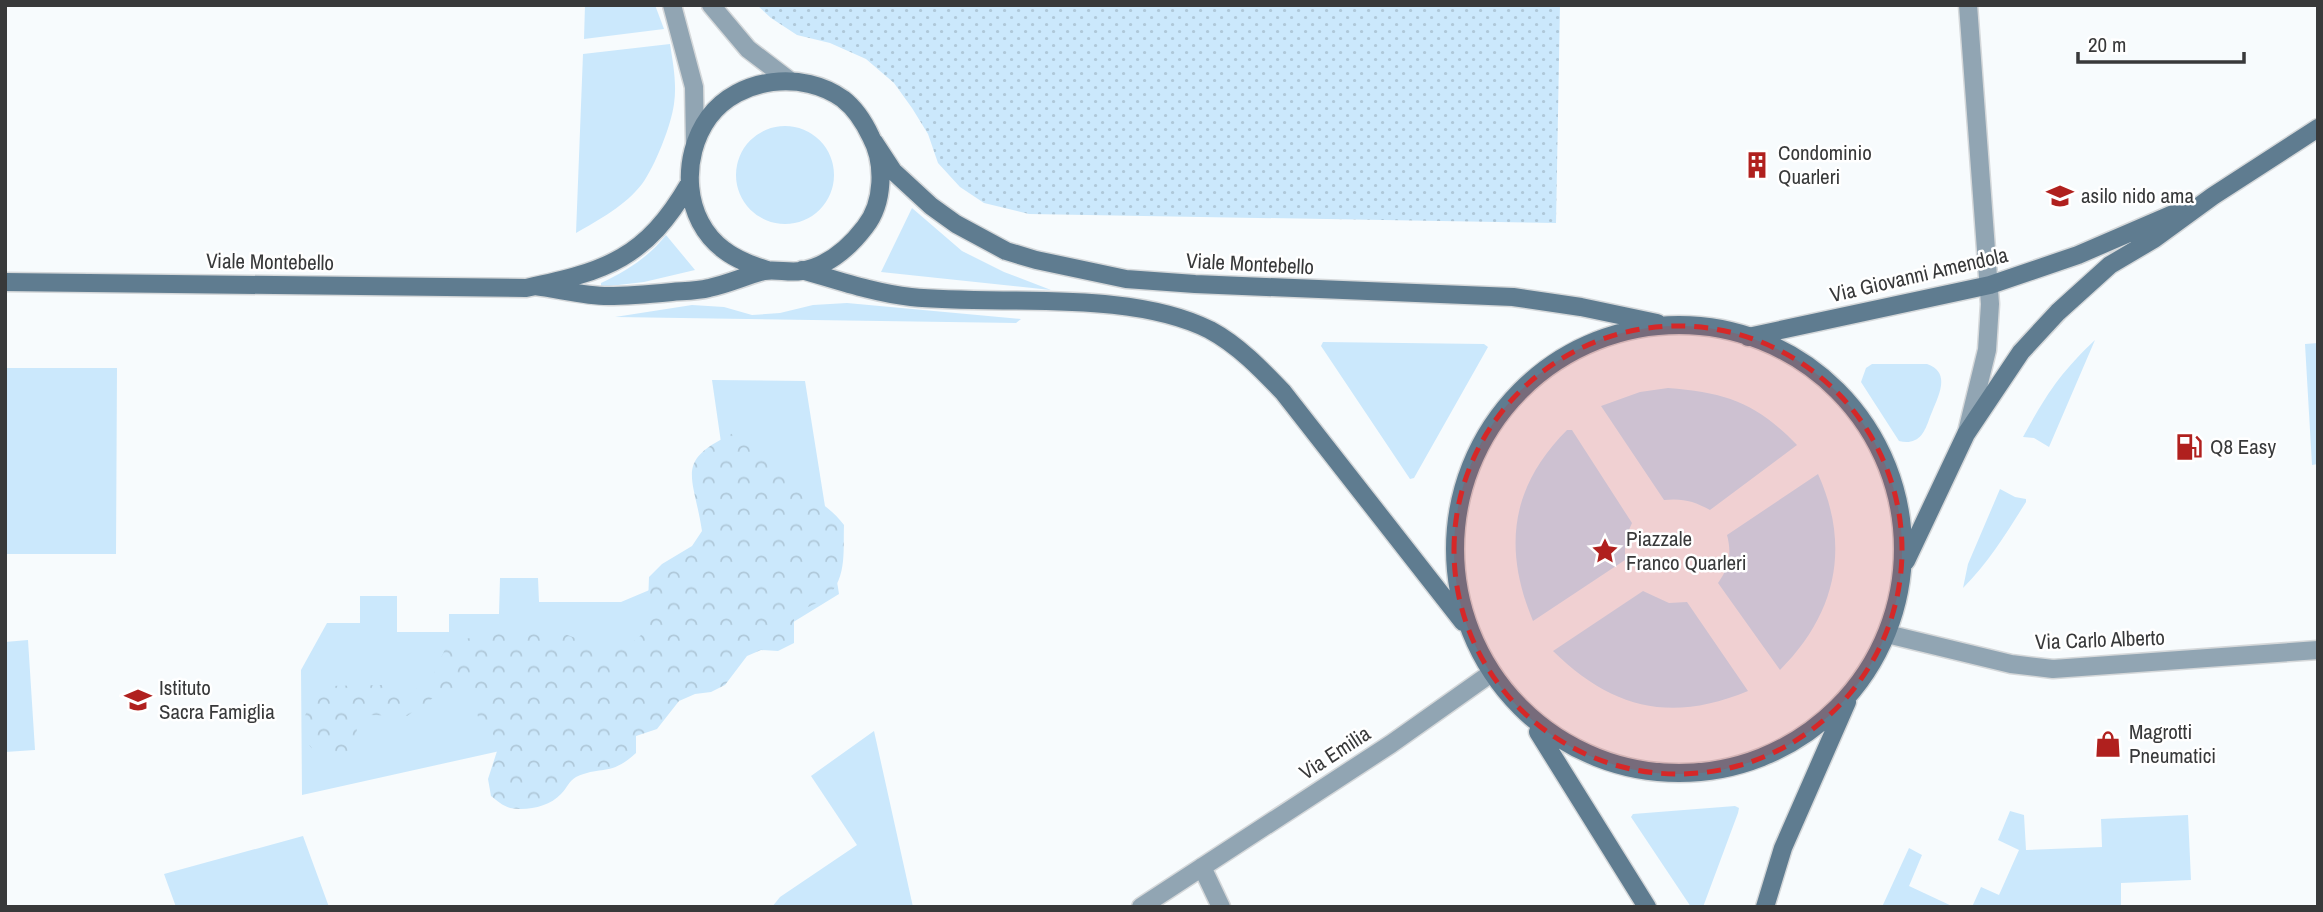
<svg xmlns="http://www.w3.org/2000/svg" width="2323" height="912" font-family="'Archivo Narrow',sans-serif">
	<style>
		.green { fill: #cbe8fc }
		.forest { fill: url(#forest-crowns) }
		.park { fill: url(#park-dots) }
		.lines { fill: none; stroke-linecap: round; stroke-linejoin: round }
		.street-casing { stroke: #d5d8da; stroke-width: 21 }
		.secondary-casing { stroke: #d5d8da; stroke-width: 21 }
		.street { stroke: #91a5b3; stroke-width: 18 }
		.secondary { stroke: #5f7c90; stroke-width: 18 }
		.marked { fill: #d62828; fill-opacity: 0.2; stroke: #d62828; stroke-width: 5; stroke-dasharray: 14 9; stroke-linejoin: round }
		.labels { text-anchor: middle; stroke-width: 5; stroke-linejoin: round; paint-order: stroke }
		.poi-label { font-size: 21px; fill: #38393a; stroke: #fff; text-anchor: start }
		.street-label { font-size: 21px; fill: #38393a; stroke: #fff }
	</style>
	<defs>
		<pattern id="forest-crowns" width="20" height="18" patternUnits="userSpaceOnUse" patternTransform="scale(1.75)"><rect width="20" height="18" fill="#cbe8fc"/><path d="M2 6a3 3 0 1 1 6 0M12 15a3 3 0 1 1 6 0" fill="none" stroke="#afc8d9"/></pattern>
		<pattern id="park-dots" width="8" height="8" patternUnits="userSpaceOnUse" patternTransform="scale(1.75)"><rect width="8" height="8" fill="#cbe8fc"/><path d="M2 2h.1M6 6h.1" fill="none" stroke="#afc8d9" stroke-width="1.8" stroke-linecap="round"/></pattern>
	</defs>
	<rect width="100%" height="100%" fill="#f7fbfd"/>
	<path class="green" d="M 585,5 L 655,5 L 664,29 L 584,39 Z
		M 670,44 C 673,63 677,84 674,104 C 671,126 655,166 642,184 C 626,205 599,220 576,233 L 583,54 Z
		M736 175a49 49 0 1 1 98 0a49 49 0 1 1-98 0Z
		M 912,208 L 962,251 L 1004,272 L 1051,290 L 881,272 Z
		M 666,235 L 695,270 L 644,282 L 601,287 L 601,283 C 626,271 648,258 666,235 Z
		M 847,303 L 1021,319 L 1016,323 L 615,317 L 692,305 L 724,307 L 752,315 L 780,313 L 813,305 Z
		M 2095,340 L 2049,447 L 2034,438 L 2023,437 C 2046,395 2060,373 2095,340 Z
		M 1323,342 L 1484,344 L 1488,347 L 1414,478 L 1410,479 L 1321,346 Z
		M 2318,343 L 2318,464 L 2312,465 L 2305,344 Z
		M 1872,364 L 1927,364 C 1951,372 1939,395 1932,412 C 1928,421 1925,436 1915,440 C 1909,443 1904,442 1899,441 L 1861,382 L 1866,368 Z
		M 5,368 L 117,368 L 116,554 L 5,554 Z
		M 712,380 L 805,381 L 839,594 L 630,722 L 302,795 L 301,670 L 327,623 L 360,623 L 360,596 L 397,596 L 397,632 L 449,632 L 449,614 L 499,614 L 500,578 L 538,578 L 539,602 L 621,602 L 723,559 L 736,546 Z
		M 1668,388 C 1727,393 1755,402 1797,445 L 1710,510 C 1694,501 1682,498 1664,500 L 1601,406 L 1640,392 Z
		M 1567,430 L 1572,430 L 1632,523 L 1625,539 L 1625,560 L 1533,621 C 1503,549 1510,487 1567,430 Z
		M 1818,474 C 1851,547 1836,614 1780,670 L 1718,583 C 1729,568 1732,554 1727,535 Z
		M 2000,489 L 2015,497 L 2026,499 L 2026,502 C 2007,532 1989,562 1963,588 L 1968,564 Z
		M 1643,591 L 1669,603 L 1687,602 L 1748,691 C 1671,723 1612,709 1553,651 Z
		M 28,640 L 35,750 L 5,752 L 5,642 Z
		M 874,731 L 913,907 L 772,907 L 780,897 L 857,845 L 811,776 Z
		M 1735,806 L 1739,808 L 1738,813 L 1703,907 L 1691,907 L 1631,817 L 1633,814 Z
		M 2010,811 L 2024,815 L 2026,850 L 2102,847 L 2101,819 L 2188,815 L 2191,880 L 2121,883 L 2121,907 L 1972,907 L 1981,887 L 1999,895 L 2019,850 L 1998,840 Z
		M 303,836 L 329,907 L 176,907 L 164,874 Z
		M 1909,848 L 1922,855 L 1909,886 L 1954,907 L 1882,907 Z"/>
	<path class="forest" d="M 738,431 C 758,445 772,463 790,479 C 808,496 829,505 844,525 C 843,551 848,584 822,600 C 812,606 803,608 794,616 L 794,643 L 778,651 L 761,650 L 747,656 L 725,685 L 711,692 L 695,694 L 679,701 L 657,729 L 636,736 L 636,753 C 610,777 602,765 576,777 C 569,781 567,788 561,794 C 549,807 527,811 510,808 C 503,806 496,800 491,796 L 488,779 L 499,745 L 490,729 L 478,717 L 475,701 L 463,691 L 446,689 L 407,716 L 369,715 L 357,728 L 355,745 C 351,748 345,753 341,755 C 317,762 299,741 304,719 C 307,707 319,696 326,686 L 383,685 L 403,692 L 419,688 L 433,676 L 446,647 C 477,633 517,623 551,630 C 595,639 605,673 647,629 L 649,577 L 662,564 L 692,546 L 702,531 C 693,472 673,461 738,431 Z"/>
	<path class="park" d="M 757,5 L 1560,5 L 1556,223 L 1029,214 L 984,203 L 960,187 L 938,163 L 928,134 L 912,108 L 894,83 L 866,59 L 830,43 L 797,35 L 771,18 Z"/>
	<g class="lines">
		<defs>
			<path id="street" d="M 672,5 L 694,87 L 695,143
				M 711,5 L 748,49 L 790,81
				M 1967,432 L 1987,350 L 1990,304 L 1968,5
				M 1887,634 L 2011,664 L 2053,669 L 2318,650
				M 1202,867 L 1221,907
				M 1141,907 L 1391,744 L 1490,674"/>
			<path id="secondary" d="M 874,142 L 893,171 L 931,206 L 956,224 L 1006,251 L 1036,260 L 1126,279 L 1195,284 L 1513,297 L 1581,307 L 1657,323
				M 802,270 C 837,280 874,293 911,297 C 1001,306 1129,289 1210,330 C 1238,345 1261,369 1283,392 L 1463,622
				M 5,282 L 526,288 C 607,271 646,258 689,184
				M 535,286 C 559,289 585,296 608,296 C 629,296 651,294 672,292 C 684,291 697,291 709,288 C 728,284 745,276 764,271 C 776,269 789,273 801,271 C 829,266 849,248 865,227 C 884,203 885,163 871,137 C 864,122 856,109 843,99 C 803,70 739,77 709,117 C 680,157 683,220 724,250 C 737,260 752,265 767,270
				M1455 549a224 224 0 1 1 448 0a224 224 0 1 1-448 0Z
				M 1748,337 L 1990,285 L 2078,255 L 2180,211
				M 1906,561 L 1966,434 L 2021,352 L 2058,312 L 2110,265 L 2154,239 L 2213,196 L 2318,128
				M 1538,732 L 1647,907
				M 1765,907 L 1783,848 L 1847,702"/>
		</defs>
		<use href="#street" class="street-casing"/>
		<use href="#secondary" class="secondary-casing"/>
		<use href="#street" class="street"/>
		<use href="#secondary" class="secondary"/>
	</g>
	<path class="marked" d="M1454 550a224 224 0 1 1 448 0a224 224 0 1 1-448 0Z"/>
	<defs>
		<symbol id="building-bare" viewBox="-9 -9 18 18"><path d="M-4-6H4V6H1V3H-1V6H-4ZM-2.5-4.3h1.7v1.8h-1.7ZM.8-4.3h1.7v1.8H.8ZM-2.5-1h1.7V.8h-1.7ZM.8-1h1.7V.8H.8Z" fill="#b0201e" stroke="#fff" stroke-width="2.5" paint-order="stroke"/></symbol>
		<symbol id="school-bare" viewBox="-9 -9 18 18"><path d="M0-5L7-2L0 1L-7-2ZM-4 1L0 2.5L4 1V4Q0 6-4 4Z" fill="#b0201e" stroke="#fff" stroke-width="2.5" paint-order="stroke"/></symbol>
		<symbol id="fuel-bare" viewBox="-9 -9 18 18"><path d="M-5.5-6h7V0h2V4h1.3V-2.5L3-4.5l.8-.8L6-3V5H2.5V1h-1V6h-7ZM-4.2-4.7v3.2H.2V-4.7Z" fill="#b0201e" stroke="#fff" stroke-width="2.5" paint-order="stroke"/></symbol>
		<symbol id="sight-bare" viewBox="-9 -9 18 18"><path d="M0-6L1.8-2.2L6-1.7L2.9 1.2L3.7 5.4L0 3.3L-3.7 5.4L-2.9 1.2L-6-1.7L-1.8-2.2Z" fill="#b0201e" stroke="#fff" stroke-width="2.5" paint-order="stroke"/></symbol>
		<symbol id="shop-bare" viewBox="-9 -9 18 18"><path d="M-5-2.5h2.3a2.7 3.5 0 0 1 5.4 0H5L5.5 6h-11ZM-1.5-2.5h3a1.5 2.3 0 0 0-3 0Z" fill="#b0201e" stroke="#fff" stroke-width="2.5" paint-order="stroke"/></symbol>
	</defs>
	<g fill-rule="evenodd">
		<use href="#building-bare" x="1738" y="146" width="38" height="38"/>
		<use href="#school-bare" x="2041" y="177" width="38" height="38"/>
		<use href="#fuel-bare" x="2170" y="428" width="38" height="38"/>
		<use href="#sight-bare" x="1586" y="532" width="38" height="38"/>
		<use href="#school-bare" x="119" y="681" width="38" height="38"/>
		<use href="#shop-bare" x="2089" y="725" width="38" height="38"/>
	</g>
	<g class="labels">
		<g class="poi-label">
			<text x="1778" y="160">Condominio<tspan x="1778" dy="24">Quarleri</tspan></text>
			<text x="2081" y="203">asilo nido ama</text>
			<text x="2210" y="454">Q8 Easy</text>
			<text x="1626" y="546">Piazzale<tspan x="1626" dy="24">Franco Quarleri</tspan></text>
			<text x="159" y="695">Istituto<tspan x="159" dy="24">Sacra Famiglia</tspan></text>
			<text x="2129" y="739">Magrotti<tspan x="2129" dy="24">Pneumatici</tspan></text>
		</g>
		<g class="street-label">
			<text transform="translate(270 262) rotate(1)" y="7">Viale Montebello</text>
			<text transform="translate(1250 264) rotate(3)" y="7">Viale Montebello</text>
			<text transform="translate(1919 275) rotate(-13)" y="7">Via Giovanni Amendola</text>
			<text transform="translate(2100 640) rotate(-2)" y="7">Via Carlo Alberto</text>
			<text transform="translate(1335 753) rotate(-33)" y="7">Via Emilia</text>
		</g>
	</g>
	<rect width="2323" height="912" fill="none" stroke="#38393a" stroke-width="14"/>
	<path d="M2078 52v10h166v-10" fill="none" stroke="#38393a" stroke-width="3.5"/>
	<text x="2088" y="52" font-size="21" fill="#38393a" stroke="#ffffff" stroke-width="5" paint-order="stroke">20 m</text>
</svg>
